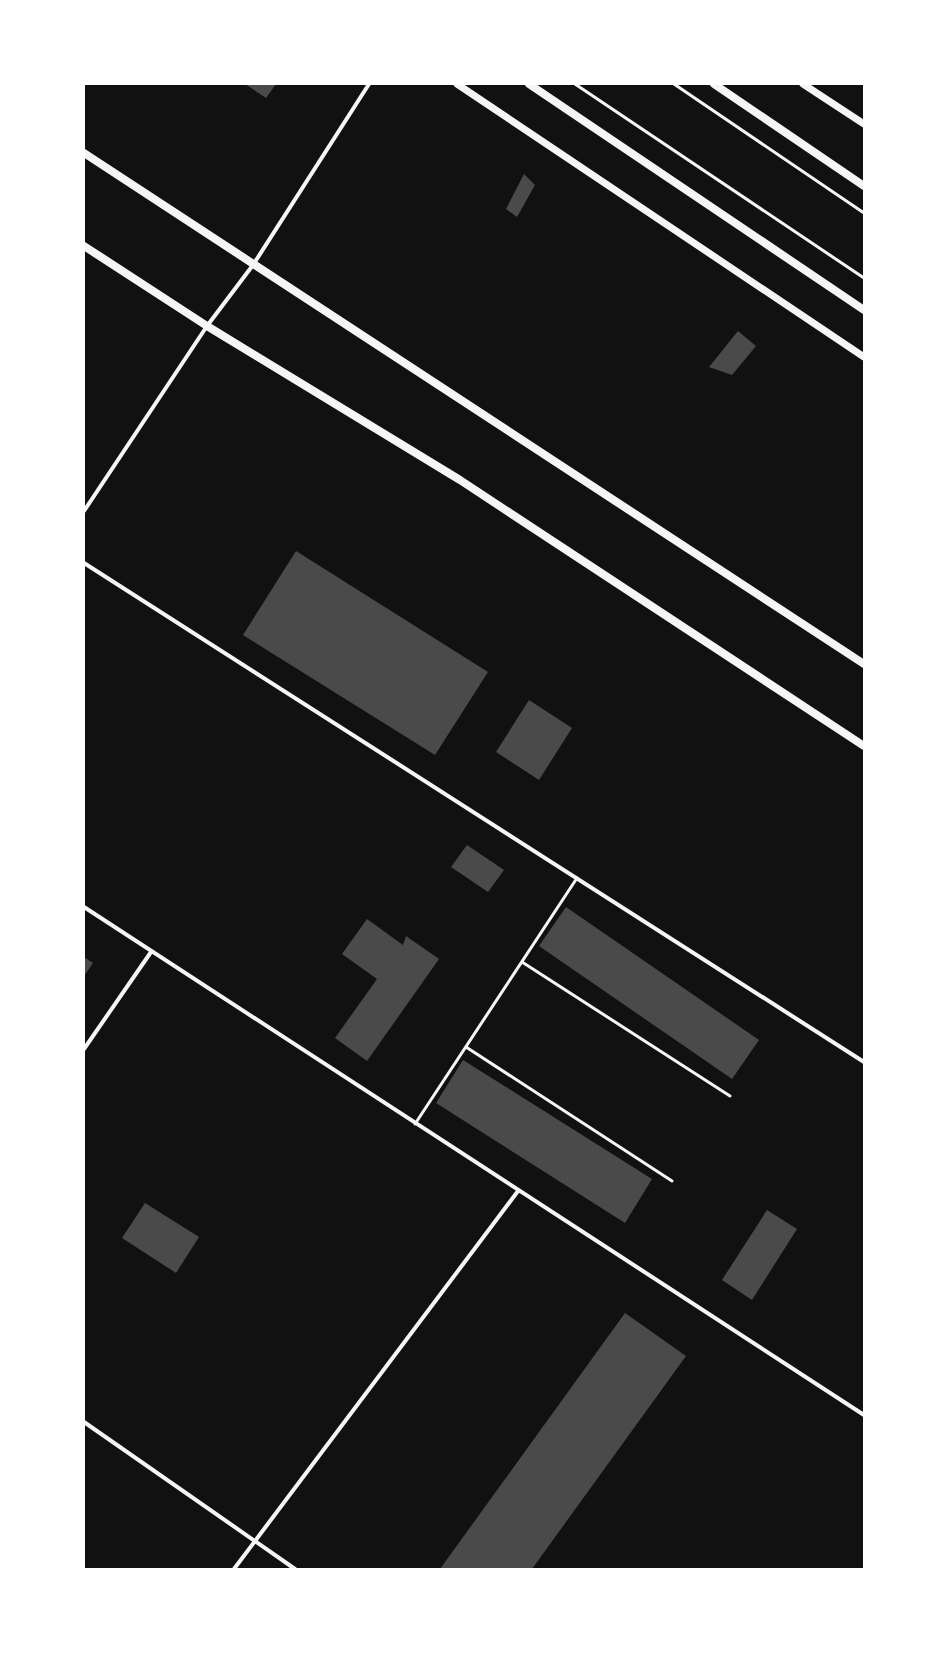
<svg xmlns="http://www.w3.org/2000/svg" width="948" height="1653" font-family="Poppins,sans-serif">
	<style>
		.building { fill: #4a4a4a }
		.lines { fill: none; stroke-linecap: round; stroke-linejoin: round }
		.service { stroke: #f5f5f5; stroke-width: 3 }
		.minor { stroke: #f5f5f5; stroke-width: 4 }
		.tertiary { stroke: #f5f5f5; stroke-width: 7 }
		.secondary { stroke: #f5f5f5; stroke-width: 8 }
	</style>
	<rect width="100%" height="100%" fill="#111"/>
	<path class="building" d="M 245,84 L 276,84 L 266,98 Z
		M 524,174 L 535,185 L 517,217 L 506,209 Z
		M 738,331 L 756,346 L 732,375 L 709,367 Z
		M 296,551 L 488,672 L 435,755 L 243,635 Z
		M 529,700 L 572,728 L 539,780 L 496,752 Z
		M 467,845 L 504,870 L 488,892 L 451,867 Z
		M 566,907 L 759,1040 L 732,1079 L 539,946 Z
		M 367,919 L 403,945 L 406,936 L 439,959 L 367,1061 L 335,1038 L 377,979 L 342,954 Z
		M 84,957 L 93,963 L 84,976 Z
		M 463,1060 L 652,1179 L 625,1223 L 436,1103 Z
		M 145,1203 L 199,1237 L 176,1273 L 122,1238 Z
		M 767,1210 L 797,1229 L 752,1300 L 722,1280 Z
		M 625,1313 L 686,1356 L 532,1569 L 440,1569 Z"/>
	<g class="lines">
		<path class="service" d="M 575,84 L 864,278
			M 674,84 L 864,213
			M 522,962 L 730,1096
			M 466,1047 L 672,1181
			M 415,1124 L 577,878"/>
		<path class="minor" d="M 84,511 L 207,326 L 253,265 L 369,84
			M 84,563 L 864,1062
			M 84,907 L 864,1415
			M 84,1049 L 151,952
			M 84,1422 L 295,1569
			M 234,1569 L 518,1191"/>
		<path class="tertiary" d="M 457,84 L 864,357
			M 803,84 L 864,124"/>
		<path class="secondary" d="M 529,84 L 864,310
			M 714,84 L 864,186
			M 84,153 L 864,664
			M 84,246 L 207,326 L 460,480 L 864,746"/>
	</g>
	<rect width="948" height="1653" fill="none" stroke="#ffffff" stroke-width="170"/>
</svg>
